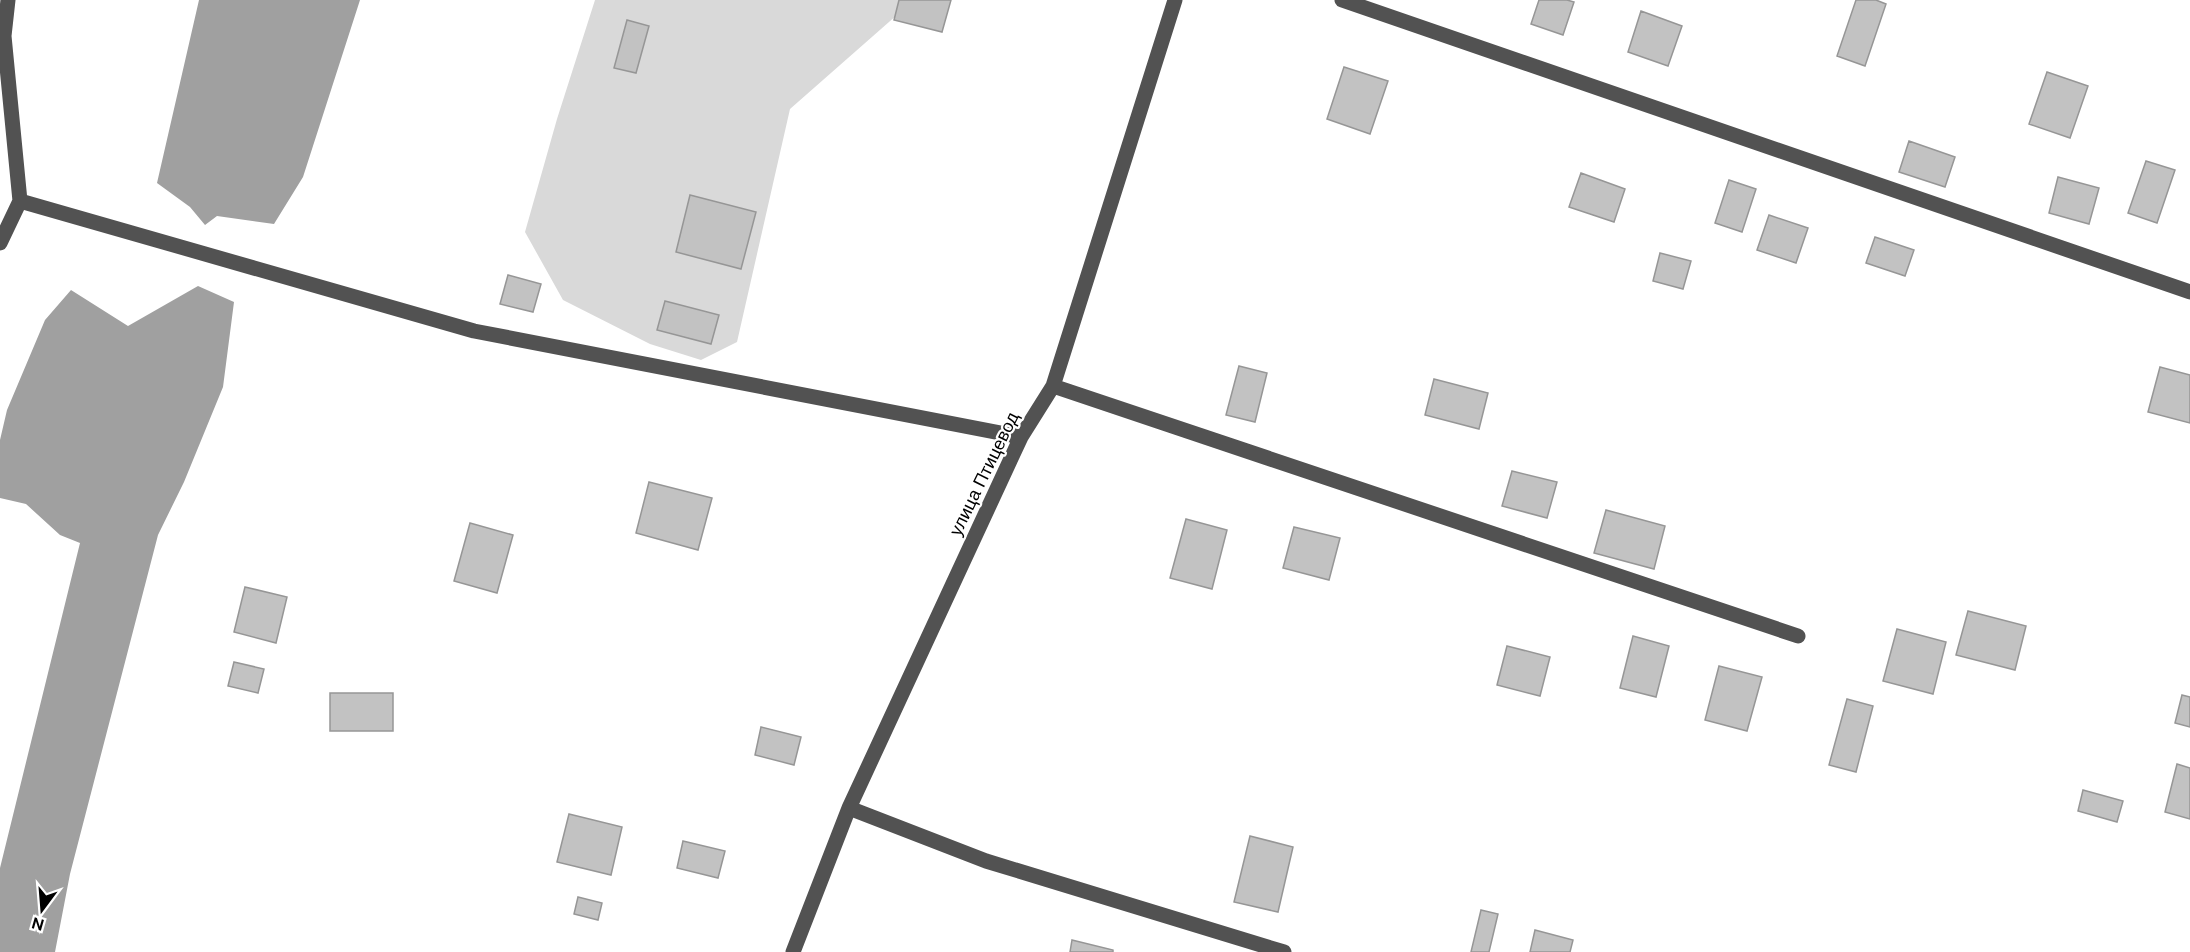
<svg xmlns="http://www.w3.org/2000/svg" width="2190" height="952" font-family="'DM Sans',sans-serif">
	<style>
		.green { fill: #d9d9d9 }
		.water { fill: #a0a0a0 }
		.building { fill: #c2c2c2; stroke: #969696; stroke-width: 1.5 }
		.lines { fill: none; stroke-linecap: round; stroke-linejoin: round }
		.minor { stroke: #525252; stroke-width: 15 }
		.labels { text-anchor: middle; stroke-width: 4.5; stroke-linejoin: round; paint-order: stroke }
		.street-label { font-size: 18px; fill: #000; stroke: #fff }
	</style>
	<rect width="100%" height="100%" fill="#fff"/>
	<path class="green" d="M 595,0 L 914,0 L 790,109 L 737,342 L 701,360 L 650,344 L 563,300 L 525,232 L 557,119 Z"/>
	<path class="water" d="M 199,0 L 360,0 L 303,177 L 274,224 L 217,216 L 205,225 L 190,207 L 157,183 Z
		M 198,286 L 234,302 L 223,387 L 184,482 L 158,535 L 70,874 L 55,952 L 0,952 L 0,868 L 80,543 L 60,535 L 26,504 L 0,498 L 0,440 L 7,410 L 45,320 L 71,290 L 128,326 Z"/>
	<path class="building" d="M 899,0 L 951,0 L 942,32 L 894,20 Z
		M 1539,0 L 1567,0 L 1574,2 L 1563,35 L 1531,24 Z
		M 1856,0 L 1876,0 L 1886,4 L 1865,66 L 1837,56 Z
		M 1641,11 L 1682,26 L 1668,66 L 1628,52 Z
		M 627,20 L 649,26 L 636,73 L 614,68 Z
		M 1344,67 L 1388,81 L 1370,134 L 1327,119 Z
		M 2047,72 L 2088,86 L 2070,138 L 2029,124 Z
		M 1909,141 L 1955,157 L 1945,187 L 1899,172 Z
		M 2146,161 L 2175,170 L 2157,223 L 2128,213 Z
		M 1581,173 L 1625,189 L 1614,222 L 1569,207 Z
		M 2058,177 L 2099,188 L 2089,224 L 2049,213 Z
		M 1729,180 L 1756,189 L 1742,232 L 1715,223 Z
		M 690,195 L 756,212 L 741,269 L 676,252 Z
		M 1769,215 L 1808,228 L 1796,263 L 1757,250 Z
		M 1875,237 L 1914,250 L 1905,276 L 1866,263 Z
		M 1660,253 L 1691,261 L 1683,289 L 1653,281 Z
		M 508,275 L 541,284 L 533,312 L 500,304 Z
		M 665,301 L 719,315 L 711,344 L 657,330 Z
		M 1239,366 L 1267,373 L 1255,422 L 1226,415 Z
		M 2160,367 L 2190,375 L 2190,423 L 2148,412 Z
		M 1434,379 L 1488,393 L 1479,429 L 1425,415 Z
		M 1512,471 L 1557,482 L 1547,518 L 1502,506 Z
		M 649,482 L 712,498 L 698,550 L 636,533 Z
		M 1606,510 L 1665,526 L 1654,569 L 1594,553 Z
		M 1186,519 L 1227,530 L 1212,589 L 1170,578 Z
		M 470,523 L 513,535 L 497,593 L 454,581 Z
		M 1294,527 L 1340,538 L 1329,580 L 1283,568 Z
		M 245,587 L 287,597 L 276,643 L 234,632 Z
		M 1968,611 L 2026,626 L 2015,670 L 1956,655 Z
		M 1897,629 L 1946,642 L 1933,694 L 1883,681 Z
		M 1633,636 L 1669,646 L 1656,697 L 1620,688 Z
		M 1507,646 L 1550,657 L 1540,696 L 1497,685 Z
		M 234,662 L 264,669 L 258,693 L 228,686 Z
		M 1719,666 L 1762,677 L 1747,731 L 1705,720 Z
		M 330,693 L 393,693 L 393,731 L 330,731 Z
		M 2182,695 L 2190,697 L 2190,727 L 2175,723 Z
		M 1847,699 L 1873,706 L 1856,772 L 1829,765 Z
		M 761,727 L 801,737 L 794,765 L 755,755 Z
		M 2177,764 L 2190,768 L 2190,819 L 2165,812 Z
		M 2083,790 L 2123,801 L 2117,822 L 2078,811 Z
		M 569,814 L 622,827 L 611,875 L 557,862 Z
		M 1250,836 L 1293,847 L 1278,912 L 1234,902 Z
		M 683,841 L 725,851 L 718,878 L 677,868 Z
		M 578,897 L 602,903 L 598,920 L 574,914 Z
		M 1481,910 L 1498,914 L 1489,952 L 1471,952 Z
		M 1535,930 L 1573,940 L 1570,952 L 1530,952 Z
		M 1072,940 L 1113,950 L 1113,952 L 1070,952 Z"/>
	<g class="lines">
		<path class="minor" d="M 1342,0 L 2190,292
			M 20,201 L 474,331 L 1021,437
			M 0,243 L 20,201 L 4,36 L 8,0
			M 1053,386 L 1798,636
			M 849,808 L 986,861 L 1284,952
			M 793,952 L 849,808 L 1021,437 L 1053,386 L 1175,0"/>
	</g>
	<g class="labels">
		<g class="street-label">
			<text transform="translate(984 474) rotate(-64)" y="6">улица Птицевод</text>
		</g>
	</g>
	<g transform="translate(42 910) rotate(196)" stroke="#ffffff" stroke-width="4.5" paint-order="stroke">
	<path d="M0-4.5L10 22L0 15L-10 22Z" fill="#000000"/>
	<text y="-9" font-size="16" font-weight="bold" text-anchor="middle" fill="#000000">N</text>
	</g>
</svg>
